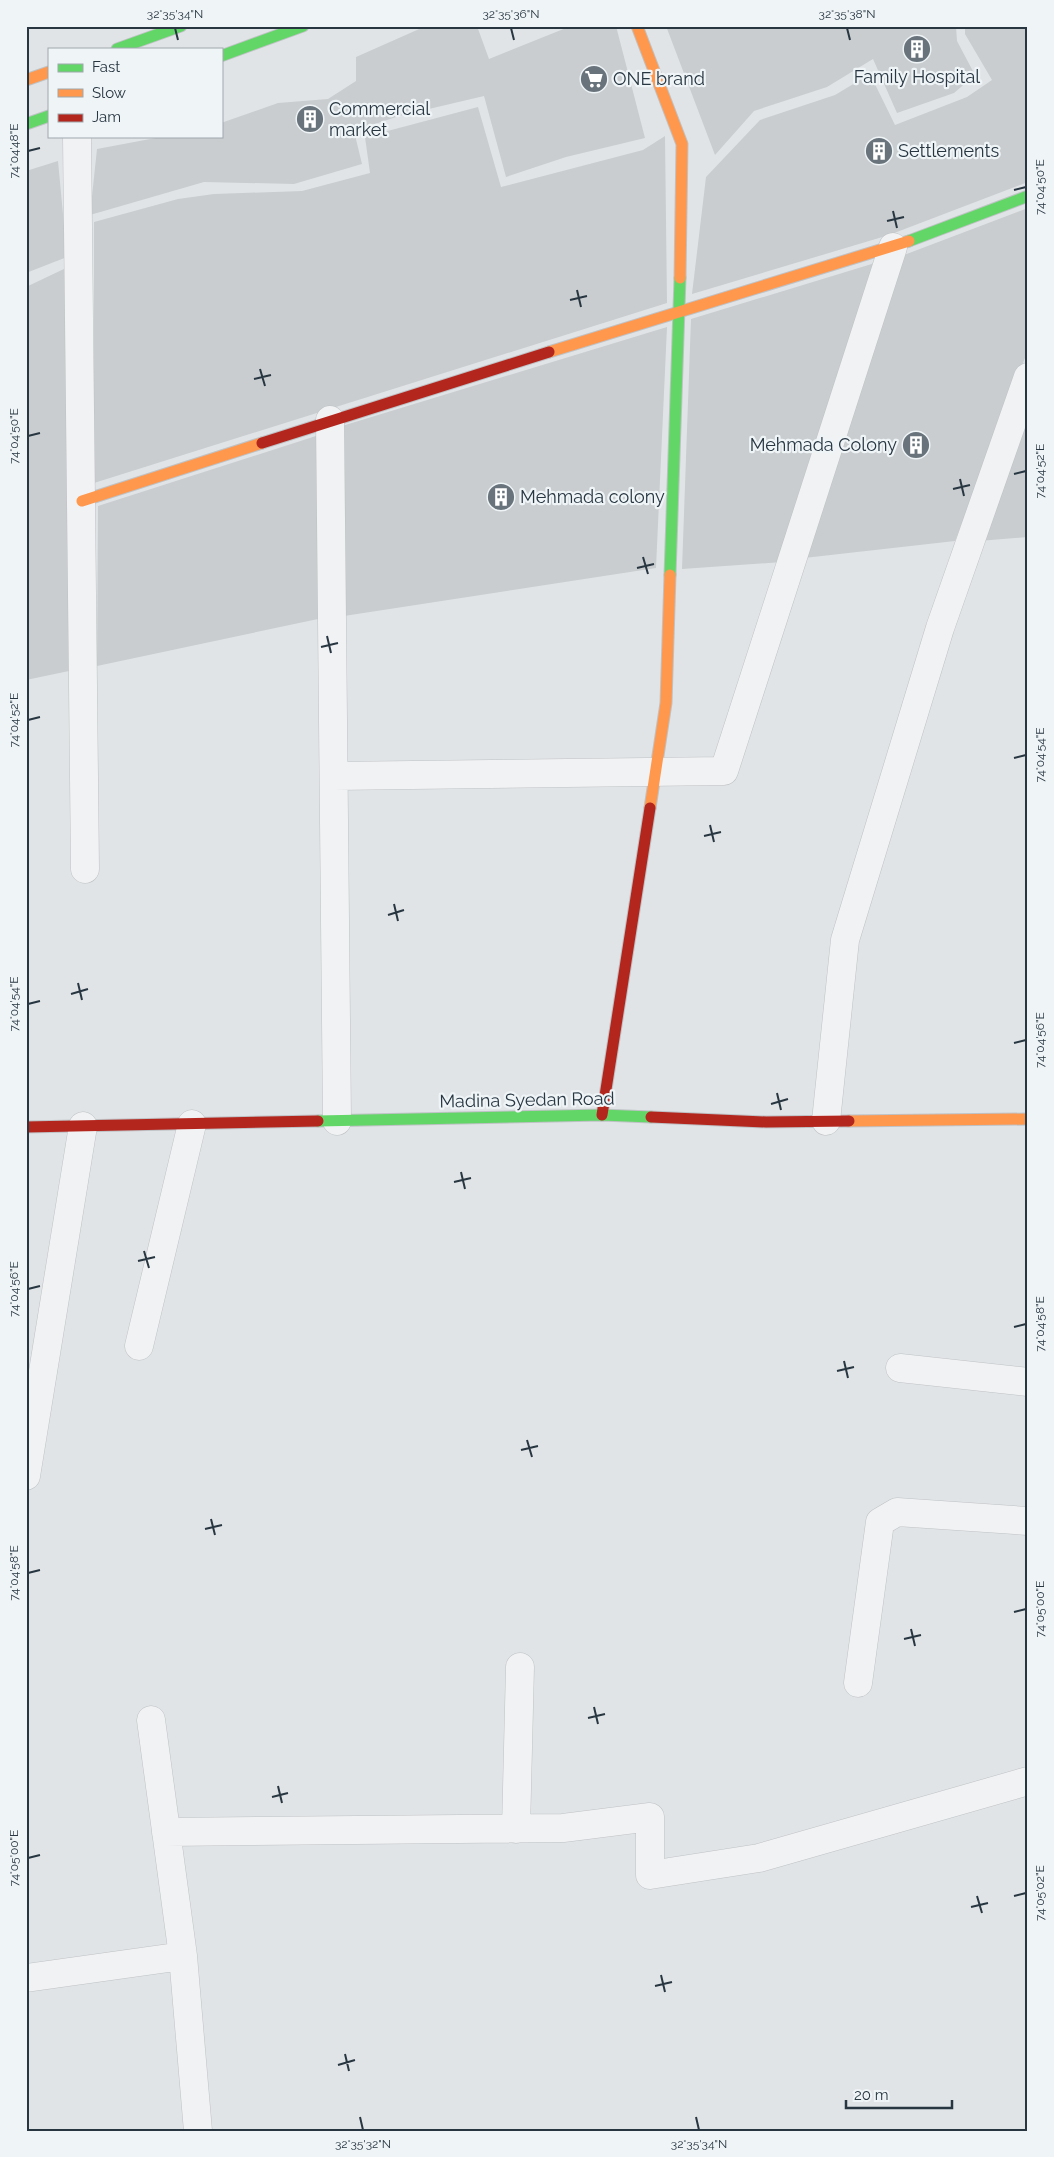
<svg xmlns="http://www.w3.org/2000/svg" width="1054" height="2157" font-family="Raleway,sans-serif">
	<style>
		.building { fill: #c9cdcf }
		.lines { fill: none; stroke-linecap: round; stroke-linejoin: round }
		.street-casing { stroke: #bfc2c5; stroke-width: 29 }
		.fast-casing { stroke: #bfc2c5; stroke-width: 13 }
		.slow-casing { stroke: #bfc2c5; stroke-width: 13 }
		.jam-casing { stroke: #bfc2c5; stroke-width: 13 }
		.street { stroke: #f1f2f3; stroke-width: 28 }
		.fast { stroke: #63d668; stroke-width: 11 }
		.slow { stroke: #ff974d; stroke-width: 11 }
		.jam { stroke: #b3261e; stroke-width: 11 }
		.ticks { fill: none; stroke: #273641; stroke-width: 2 }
		.labels { text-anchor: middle; stroke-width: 4.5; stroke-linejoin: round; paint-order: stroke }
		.poi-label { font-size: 18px; fill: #273641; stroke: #eff4f7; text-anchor: start }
		.street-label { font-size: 18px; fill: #273641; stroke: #eff4f7 }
		.neatline { fill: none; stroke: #273641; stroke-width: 2 }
		.ticks-label { font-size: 12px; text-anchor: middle; fill: #273641 }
	</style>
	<rect width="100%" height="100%" fill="#e1e4e7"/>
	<path class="building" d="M 426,26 L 477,26 L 489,59 L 571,26 L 616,26 L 645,138 L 566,157 L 506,177 L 484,96 L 399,116 L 354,131 L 362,164 L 294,184 L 204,182 L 90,215 L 97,149 L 166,136 L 221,136 L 221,123 L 278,103 L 328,99 L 356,81 L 356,57 Z
		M 666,26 L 956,26 L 957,41 L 975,75 L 954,93 L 897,113 L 873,59 L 827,87 L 754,111 L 715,155 Z
		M 965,26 L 1028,26 L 1028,182 L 889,235 L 692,294 L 706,177 L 760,120 L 835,95 L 870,74 L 895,125 L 967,97 L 992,80 L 965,34 Z
		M 478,107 L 501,187 L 643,150 L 665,136 L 667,303 L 94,483 L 94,222 L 178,199 L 214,194 L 302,191 L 370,173 L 365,137 Z
		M 58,161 L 67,257 L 26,273 L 26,171 Z
		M 1028,208 L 1028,350 L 955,541 L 804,558 L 904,255 Z
		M 875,263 L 782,562 L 682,569 L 691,319 Z
		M 66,268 L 69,671 L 26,680 L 26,287 Z
		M 667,327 L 656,568 L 344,616 L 342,426 Z
		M 1028,411 L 1028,537 L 979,541 Z
		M 319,435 L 318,619 L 97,666 L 98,506 Z"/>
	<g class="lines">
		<defs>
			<path id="street" d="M 77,136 L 85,869
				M 330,420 L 337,1121
				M 334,776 L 724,771 L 893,247
				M 826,1121 L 845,940 L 940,628 L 1028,377
				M 139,1346 L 192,1124
				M 900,1368 L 1028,1382
				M 26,1476 L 83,1126
				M 858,1683 L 880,1522 L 897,1512 L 1028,1521
				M 151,1720 L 183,1956 L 198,2131
				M 516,1829 L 520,1667
				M 166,1832 L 563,1828 L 650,1817 L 650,1875 L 759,1858 L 1028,1781
				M 26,1978 L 183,1956"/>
			<path id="fast" d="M 117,49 L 181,26
				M 221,56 L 303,26
				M 26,124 L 49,116
				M 909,241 L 1028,196
				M 670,575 L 680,278
				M 318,1121 L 602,1115 L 651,1117"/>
			<path id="slow" d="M 637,26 L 682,144 L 680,278
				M 26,80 L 49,72
				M 549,352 L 909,241
				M 82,501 L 262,443
				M 650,808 L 666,703 L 670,575
				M 849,1121 L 1028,1119"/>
			<path id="jam" d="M 262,443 L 549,352
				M 602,1115 L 650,808
				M 651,1117 L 766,1122 L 849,1121
				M 26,1127 L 318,1121"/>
		</defs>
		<use href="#street" class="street-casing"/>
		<use href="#fast" class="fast-casing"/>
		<use href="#slow" class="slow-casing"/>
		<use href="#jam" class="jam-casing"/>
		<use href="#street" class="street"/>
		<use href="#fast" class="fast"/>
		<use href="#slow" class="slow"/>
		<use href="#jam" class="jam"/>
	</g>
	<path class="ticks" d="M 175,28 L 178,40M 511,28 L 514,40M 847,28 L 850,40M 28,151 L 40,148M 1014,190 L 1026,187M 893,211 L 897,228M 887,221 L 904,217M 577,290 L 581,307M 570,300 L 587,296M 260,369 L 265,386M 254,379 L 271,375M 28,436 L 40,433M 1014,474 L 1026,471M 960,479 L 964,496M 953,489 L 970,485M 643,557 L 648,574M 637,568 L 654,564M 327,636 L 331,653M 321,647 L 338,643M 28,720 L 40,717M 1014,758 L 1026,755M 710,825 L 714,842M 704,836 L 721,832M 394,904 L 398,921M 388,915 L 404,910M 78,983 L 82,1000M 71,994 L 88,989M 28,1004 L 40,1001M 1014,1043 L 1026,1040M 777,1093 L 781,1110M 771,1104 L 788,1099M 461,1172 L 465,1189M 454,1182 L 471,1178M 144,1251 L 149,1268M 138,1261 L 155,1257M 28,1289 L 40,1286M 1014,1327 L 1026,1324M 844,1361 L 848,1378M 837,1371 L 854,1367M 527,1440 L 532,1457M 521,1450 L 538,1446M 211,1519 L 215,1535M 205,1529 L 222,1525M 28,1573 L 40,1570M 1014,1612 L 1026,1609M 911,1629 L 915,1646M 904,1639 L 921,1635M 594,1707 L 598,1724M 588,1718 L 605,1714M 278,1786 L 282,1803M 272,1797 L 288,1793M 28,1858 L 40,1855M 977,1896 L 982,1913M 1014,1896 L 1026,1893M 971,1907 L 988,1903M 661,1975 L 665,1992M 655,1986 L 672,1982M 345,2054 L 349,2071M 338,2065 L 355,2060M 360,2117 L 363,2130M 696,2117 L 699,2130"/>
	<defs>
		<symbol id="building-disc" viewBox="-11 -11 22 22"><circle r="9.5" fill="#68737b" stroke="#eff4f7"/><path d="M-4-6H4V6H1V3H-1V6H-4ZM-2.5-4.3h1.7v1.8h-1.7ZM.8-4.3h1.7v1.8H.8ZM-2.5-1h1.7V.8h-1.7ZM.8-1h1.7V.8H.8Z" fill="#fff"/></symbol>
		<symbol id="supermarket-disc" viewBox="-11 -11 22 22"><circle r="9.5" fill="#68737b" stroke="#eff4f7"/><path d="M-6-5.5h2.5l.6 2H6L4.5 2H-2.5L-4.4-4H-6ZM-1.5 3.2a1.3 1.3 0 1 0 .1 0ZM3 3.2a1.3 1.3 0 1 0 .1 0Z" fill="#fff"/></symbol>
	</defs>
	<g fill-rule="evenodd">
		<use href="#building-disc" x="901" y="33" width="32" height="32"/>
		<use href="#supermarket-disc" x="578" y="63" width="32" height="32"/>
		<use href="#building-disc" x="294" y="103" width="32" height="32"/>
		<use href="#building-disc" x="863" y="135" width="32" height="32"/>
		<use href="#building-disc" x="900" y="429" width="32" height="32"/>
		<use href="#building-disc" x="485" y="481" width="32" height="32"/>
	</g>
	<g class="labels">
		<g class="poi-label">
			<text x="917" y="83" text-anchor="middle">Family Hospital</text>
			<text x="613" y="85">ONE brand</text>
			<text x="329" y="115">Commercial<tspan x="329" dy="21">market</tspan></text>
			<text x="898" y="157">Settlements</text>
			<text x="897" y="451" text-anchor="end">Mehmada Colony</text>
			<text x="520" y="503">Mehmada colony</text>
		</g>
		<g class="street-label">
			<text transform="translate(527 1100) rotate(-1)" y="6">Madina Syedan Road</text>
		</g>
	</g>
	<rect width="1054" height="2157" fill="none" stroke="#eff4f7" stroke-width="55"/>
	<rect x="48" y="48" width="175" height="90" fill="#eff4f7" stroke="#9fa8ae"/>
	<rect x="58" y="64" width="25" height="8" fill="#63d668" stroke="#9fa8ae"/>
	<text x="92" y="72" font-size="15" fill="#273641">Fast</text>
	<rect x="58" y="89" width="25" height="8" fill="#ff974d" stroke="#9fa8ae"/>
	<text x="92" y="98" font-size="15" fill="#273641">Slow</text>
	<rect x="58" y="114" width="25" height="8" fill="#b3261e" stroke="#9fa8ae"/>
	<text x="92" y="122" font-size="15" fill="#273641">Jam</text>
	<path d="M846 2100v8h106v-8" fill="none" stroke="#273641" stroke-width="2.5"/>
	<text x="854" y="2100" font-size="15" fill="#273641" stroke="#eff4f7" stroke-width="4" paint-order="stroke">20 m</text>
	<rect x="28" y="28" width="998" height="2102" class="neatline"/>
	<g class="ticks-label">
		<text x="175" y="18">32°35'34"N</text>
		<text x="511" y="18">32°35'36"N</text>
		<text x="847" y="18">32°35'38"N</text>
		<text transform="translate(14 151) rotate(-90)" y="4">74°04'48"E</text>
		<text transform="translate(1040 187) rotate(-90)" y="4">74°04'50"E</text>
		<text transform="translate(14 436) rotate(-90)" y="4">74°04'50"E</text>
		<text transform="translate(1040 471) rotate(-90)" y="4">74°04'52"E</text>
		<text transform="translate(14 720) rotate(-90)" y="4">74°04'52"E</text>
		<text transform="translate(1040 755) rotate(-90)" y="4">74°04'54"E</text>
		<text transform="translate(14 1004) rotate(-90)" y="4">74°04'54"E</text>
		<text transform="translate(1040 1040) rotate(-90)" y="4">74°04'56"E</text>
		<text transform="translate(14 1289) rotate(-90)" y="4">74°04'56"E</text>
		<text transform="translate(1040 1324) rotate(-90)" y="4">74°04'58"E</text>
		<text transform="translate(14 1573) rotate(-90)" y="4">74°04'58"E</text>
		<text transform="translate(1040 1609) rotate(-90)" y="4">74°05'00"E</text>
		<text transform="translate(14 1858) rotate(-90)" y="4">74°05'00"E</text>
		<text transform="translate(1040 1893) rotate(-90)" y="4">74°05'02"E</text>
		<text x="363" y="2148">32°35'32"N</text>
		<text x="699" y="2148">32°35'34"N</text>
	</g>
</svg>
